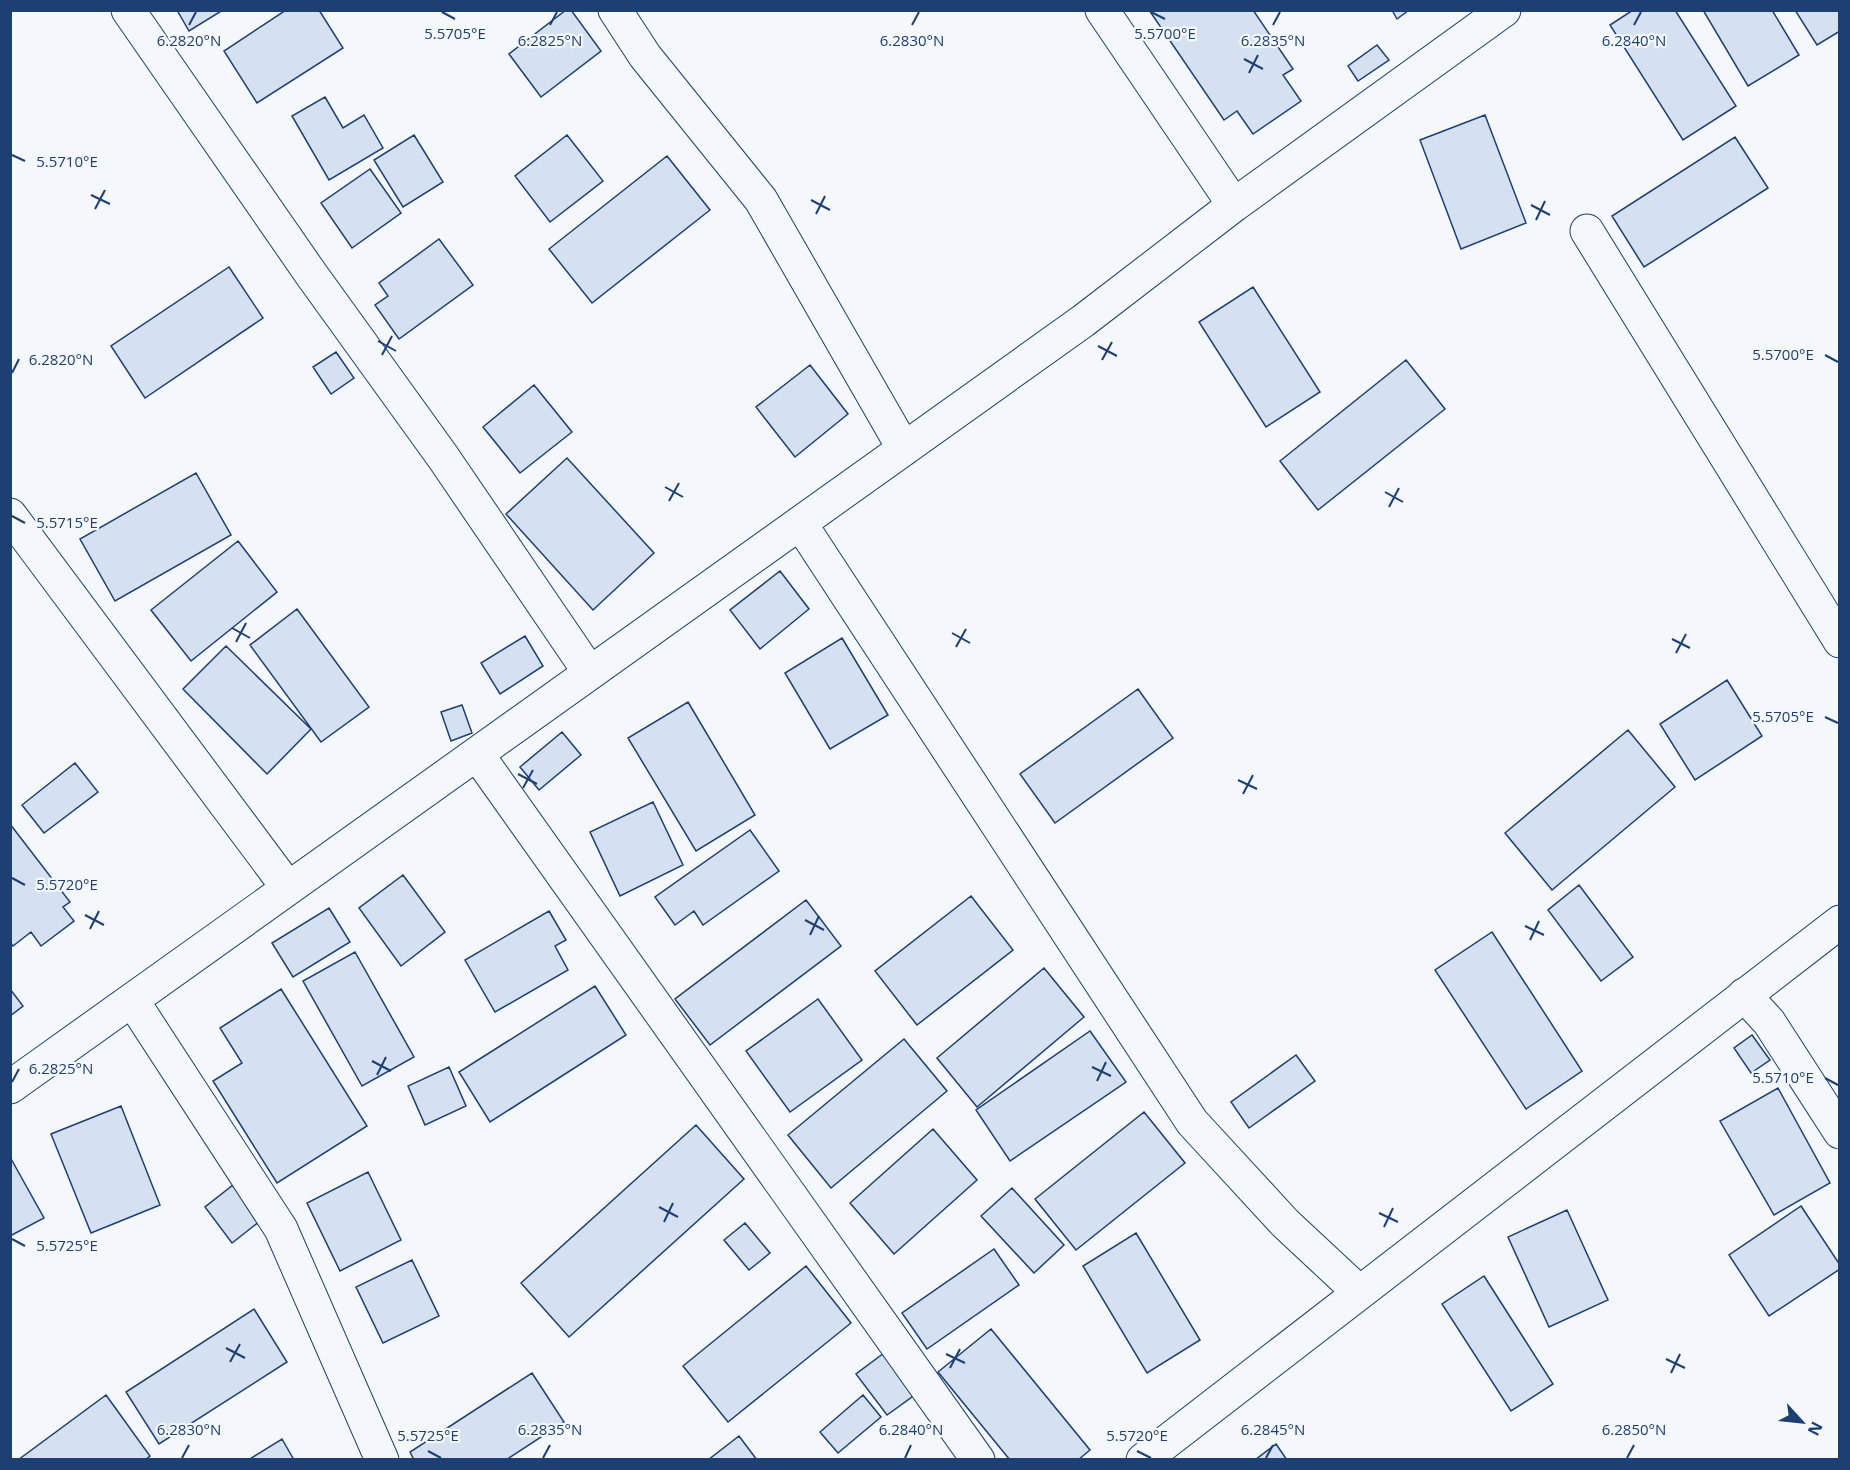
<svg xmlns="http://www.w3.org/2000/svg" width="1850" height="1470" font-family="'Open Sans',sans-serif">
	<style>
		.building { fill: #d5e0f0; stroke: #1d3f73; stroke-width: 1.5 }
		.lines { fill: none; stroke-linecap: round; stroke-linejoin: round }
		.street-casing { stroke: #1d3f73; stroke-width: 35 }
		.street { stroke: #f4f7fb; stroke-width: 33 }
		.ticks { fill: none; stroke: #1d3f73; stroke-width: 2 }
		.ticks-label { font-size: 15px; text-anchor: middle; fill: #1d3f73; stroke: #f4f7fb; stroke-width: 4.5; stroke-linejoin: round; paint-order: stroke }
	</style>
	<rect width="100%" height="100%" fill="#f4f7fb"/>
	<path class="building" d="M 177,10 L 223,10 L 189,31 Z
		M 286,10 L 319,10 L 343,48 L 257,103 L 224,51 Z
		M 566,10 L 571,10 L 601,51 L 541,97 L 509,54 Z
		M 1149,10 L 1253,10 L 1293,69 L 1283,75 L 1301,101 L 1253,134 L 1237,111 L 1224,120 Z
		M 1392,10 L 1409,10 L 1397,19 Z
		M 1633,10 L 1675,10 L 1736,106 L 1683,140 L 1610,25 Z
		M 1703,10 L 1772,10 L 1799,55 L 1748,86 Z
		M 1795,10 L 1840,10 L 1840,31 L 1817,45 Z
		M 1377,45 L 1389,60 L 1358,81 L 1348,66 Z
		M 325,97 L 343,128 L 364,115 L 383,148 L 329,180 L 292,116 Z
		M 1485,115 L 1526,223 L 1461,249 L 1420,140 Z
		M 414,135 L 443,182 L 403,207 L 374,160 Z
		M 567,135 L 603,181 L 550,222 L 515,176 Z
		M 1735,137 L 1768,188 L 1644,267 L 1612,216 Z
		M 667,156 L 710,210 L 592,303 L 549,249 Z
		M 370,169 L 401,213 L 352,248 L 321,203 Z
		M 439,239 L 473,285 L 399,339 L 375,305 L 388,296 L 379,283 Z
		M 229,267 L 263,318 L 145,398 L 111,346 Z
		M 1253,287 L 1320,392 L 1266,427 L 1199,322 Z
		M 336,352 L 354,378 L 331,394 L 313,367 Z
		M 1406,360 L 1445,409 L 1318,510 L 1280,461 Z
		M 810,365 L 848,414 L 795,457 L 756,407 Z
		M 534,385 L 572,432 L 520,473 L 483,427 Z
		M 567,458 L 654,553 L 593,610 L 506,514 Z
		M 196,473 L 231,535 L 115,601 L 80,539 Z
		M 238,541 L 277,592 L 191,661 L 151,610 Z
		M 780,571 L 809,609 L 760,649 L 730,610 Z
		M 297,609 L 369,707 L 321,742 L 250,645 Z
		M 525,636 L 543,666 L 500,694 L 481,663 Z
		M 842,638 L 888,715 L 830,749 L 785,673 Z
		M 226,646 L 311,729 L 267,774 L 183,689 Z
		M 1727,680 L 1762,736 L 1695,780 L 1660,724 Z
		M 1138,689 L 1173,738 L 1055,823 L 1020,774 Z
		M 688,702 L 755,815 L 696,851 L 628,738 Z
		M 462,705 L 472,733 L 451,741 L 441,712 Z
		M 1628,730 L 1675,787 L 1552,890 L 1505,833 Z
		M 562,732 L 581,755 L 539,790 L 520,767 Z
		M 75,763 L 98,792 L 44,833 L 22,805 Z
		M 653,802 L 683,865 L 620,896 L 590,832 Z
		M 10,824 L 70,902 L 63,907 L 74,921 L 41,946 L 31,932 L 13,946 L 10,942 Z
		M 750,830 L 779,871 L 703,925 L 694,911 L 675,925 L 655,897 Z
		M 403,875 L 445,932 L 401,966 L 359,908 Z
		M 1579,885 L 1633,957 L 1601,981 L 1548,910 Z
		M 971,896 L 1013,950 L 917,1025 L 875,971 Z
		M 806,900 L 841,946 L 710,1045 L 675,999 Z
		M 329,908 L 350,942 L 293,977 L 272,943 Z
		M 549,911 L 566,940 L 555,946 L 568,970 L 495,1012 L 465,960 Z
		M 1492,932 L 1582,1071 L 1526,1109 L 1435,970 Z
		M 355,952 L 414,1057 L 362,1086 L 303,981 Z
		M 1044,968 L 1084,1017 L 977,1107 L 937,1058 Z
		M 595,986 L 626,1035 L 490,1122 L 459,1072 Z
		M 10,989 L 23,1006 L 10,1016 Z
		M 281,989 L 367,1126 L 277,1183 L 213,1081 L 242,1063 L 220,1028 Z
		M 818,999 L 862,1060 L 790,1112 L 746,1051 Z
		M 1090,1031 L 1126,1082 L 1010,1161 L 976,1110 Z
		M 1752,1035 L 1770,1060 L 1751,1073 L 1734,1048 Z
		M 904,1039 L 947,1091 L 831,1188 L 788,1135 Z
		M 1296,1055 L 1315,1081 L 1249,1128 L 1231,1102 Z
		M 449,1067 L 466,1106 L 425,1125 L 408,1086 Z
		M 1778,1088 L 1830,1183 L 1774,1215 L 1720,1121 Z
		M 121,1106 L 160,1205 L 91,1233 L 51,1134 Z
		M 1144,1112 L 1185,1163 L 1076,1250 L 1035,1199 Z
		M 696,1125 L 744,1179 L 569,1337 L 521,1283 Z
		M 933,1129 L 977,1180 L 894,1254 L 850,1203 Z
		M 10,1157 L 44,1218 L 10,1236 Z
		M 368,1172 L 401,1240 L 340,1271 L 307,1203 Z
		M 233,1185 L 260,1221 L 232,1243 L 205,1207 Z
		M 1012,1188 L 1064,1245 L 1034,1273 L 981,1216 Z
		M 1801,1206 L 1840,1265 L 1840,1269 L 1769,1316 L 1729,1255 Z
		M 1567,1210 L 1608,1300 L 1549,1327 L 1508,1237 Z
		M 745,1223 L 770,1253 L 749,1270 L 724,1240 Z
		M 1136,1233 L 1200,1340 L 1147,1373 L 1083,1266 Z
		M 994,1249 L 1019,1285 L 927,1349 L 902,1313 Z
		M 412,1260 L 439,1316 L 383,1343 L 356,1287 Z
		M 806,1266 L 851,1323 L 728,1422 L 683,1366 Z
		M 1484,1276 L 1553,1384 L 1511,1411 L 1442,1304 Z
		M 254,1309 L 287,1362 L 159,1444 L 126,1392 Z
		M 991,1329 L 1090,1450 L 1078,1460 L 1010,1460 L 938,1372 Z
		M 884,1353 L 916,1394 L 887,1415 L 856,1374 Z
		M 532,1373 L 564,1422 L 506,1460 L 414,1460 L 410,1452 Z
		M 106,1395 L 150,1456 L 145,1460 L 18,1460 Z
		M 863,1395 L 881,1417 L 838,1453 L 820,1432 Z
		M 739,1436 L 757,1460 L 708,1460 Z
		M 282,1439 L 294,1460 L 248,1460 Z
		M 1276,1444 L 1287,1460 L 1255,1460 Z"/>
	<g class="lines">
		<defs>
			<path id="street" d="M 128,10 L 311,274 L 443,457 L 590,673
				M 615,10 L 645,56 L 761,200 L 904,449
				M 1102,10 L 1234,205
				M 1587,231 L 1840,641
				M 10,515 L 288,888
				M 800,523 L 1192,1122 L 1285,1223 L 1359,1292
				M 477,754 L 978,1460
				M 1744,995 L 1769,1022 L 1840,1132
				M 132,1000 L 281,1229 L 382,1460
				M 10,1087 L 1083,321 L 1234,205 L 1504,10
				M 1143,1460 L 1840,922"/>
		</defs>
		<use href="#street" class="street-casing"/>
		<use href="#street" class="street"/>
	</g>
	<path class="ticks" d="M 442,12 L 455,19M 1151,12 L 1165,19M 189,25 L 196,12M 550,25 L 557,12M 912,25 L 919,12M 1273,25 L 1280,12M 1634,25 L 1641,12M 1244,59 L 1263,69M 1249,73 L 1258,55M 12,155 L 25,161M 91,195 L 110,204M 811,200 L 830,210M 1531,205 L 1550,215M 95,209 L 105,190M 816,214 L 825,196M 1536,220 L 1545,201M 378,341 L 396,351M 1098,346 L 1117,356M 382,355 L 392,336M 1825,355 L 1838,362M 1102,360 L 1112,342M 12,373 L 19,359M 665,487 L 683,497M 1385,492 L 1403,502M 669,501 L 679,483M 1389,507 L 1399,488M 12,516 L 25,523M 232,628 L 250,638M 952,633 L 970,643M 1672,639 L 1690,648M 236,642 L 246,623M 956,647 L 966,629M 1676,653 L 1686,634M 1825,717 L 1838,723M 518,774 L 537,784M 1238,780 L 1257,789M 523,788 L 533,770M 1243,794 L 1253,775M 12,878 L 25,885M 85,915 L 104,925M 805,920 L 824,930M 1525,926 L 1544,935M 90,929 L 99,911M 810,935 L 819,916M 1530,940 L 1539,921M 372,1061 L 391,1071M 1092,1067 L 1111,1076M 377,1075 L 386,1057M 1825,1078 L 1838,1085M 1097,1081 L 1106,1062M 12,1082 L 19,1069M 659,1207 L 678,1217M 1379,1213 L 1398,1222M 664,1222 L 673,1203M 1384,1227 L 1393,1208M 12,1239 L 25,1246M 226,1348 L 245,1358M 946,1354 L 965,1363M 1666,1359 L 1685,1368M 230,1362 L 240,1344M 950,1368 L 960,1349M 1671,1373 L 1680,1354M 428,1451 L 441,1458M 1137,1451 L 1151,1458M 182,1458 L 189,1445M 543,1458 L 550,1445M 905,1458 L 911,1445M 1266,1458 L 1273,1445M 1627,1458 L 1634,1445"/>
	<g class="ticks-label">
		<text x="455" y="39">5.5705°E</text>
		<text x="1165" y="39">5.5700°E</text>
		<text x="189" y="46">6.2820°N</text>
		<text x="550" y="46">6.2825°N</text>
		<text x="912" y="46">6.2830°N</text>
		<text x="1273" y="46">6.2835°N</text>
		<text x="1634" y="46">6.2840°N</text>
		<text x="67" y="167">5.5710°E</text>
		<text x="1783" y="360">5.5700°E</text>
		<text x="61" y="365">6.2820°N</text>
		<text x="67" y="528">5.5715°E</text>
		<text x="1783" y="722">5.5705°E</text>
		<text x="67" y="890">5.5720°E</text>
		<text x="61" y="1074">6.2825°N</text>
		<text x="1783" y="1083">5.5710°E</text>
		<text x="67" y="1251">5.5725°E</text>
		<text x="189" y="1435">6.2830°N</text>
		<text x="550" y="1435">6.2835°N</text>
		<text x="911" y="1435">6.2840°N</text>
		<text x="1273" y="1435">6.2845°N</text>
		<text x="1634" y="1435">6.2850°N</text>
		<text x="1137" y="1441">5.5720°E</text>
		<text x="428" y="1441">5.5725°E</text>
	</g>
	<rect width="1850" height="1470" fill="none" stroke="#1d3f73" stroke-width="24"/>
	<g transform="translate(1802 1422) rotate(117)" stroke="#f4f7fb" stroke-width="4.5" paint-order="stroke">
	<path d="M0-4.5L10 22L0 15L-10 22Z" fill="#1d3f73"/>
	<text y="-9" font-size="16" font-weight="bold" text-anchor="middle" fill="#1d3f73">N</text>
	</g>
</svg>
